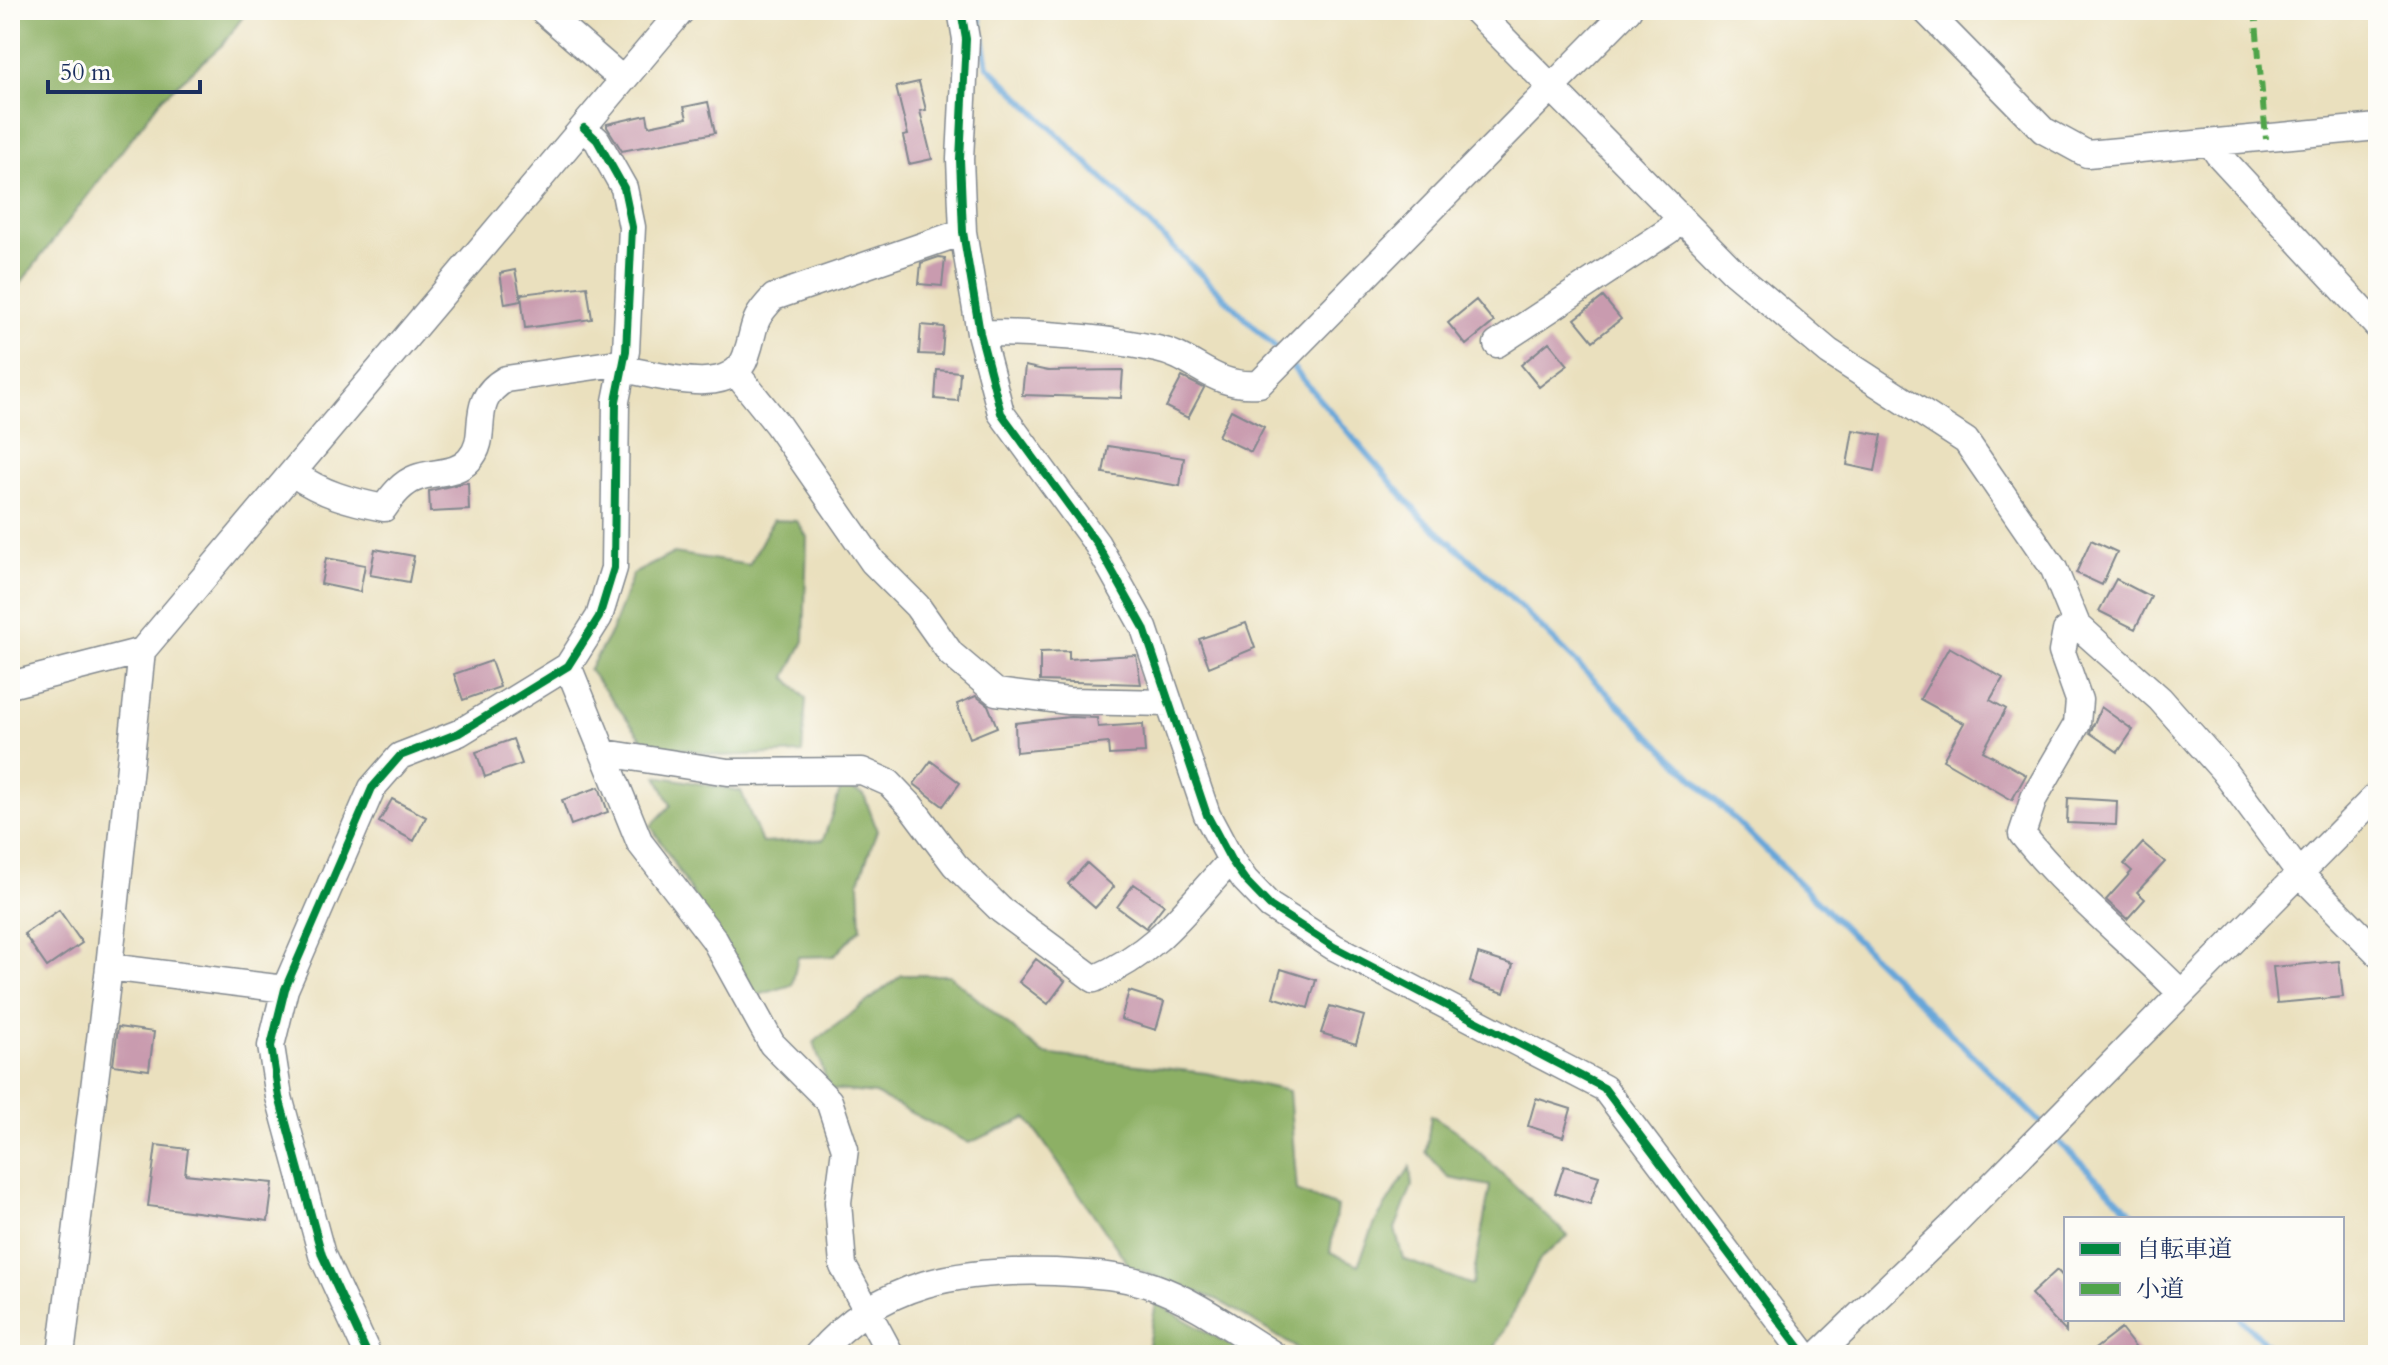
<svg xmlns="http://www.w3.org/2000/svg" width="2388" height="1365" font-family="Cardo,'Noto Serif JP',serif">
	<style>
		.forest { fill: #8db065; stroke: #547062; stroke-width: 2 }
		.lines { fill: none; stroke-linecap: round; stroke-linejoin: round }
		.stream { stroke: #66a6d9; stroke-width: 6 }
		.building { fill: #c99baf }
		.minor-casing { stroke: #82888e; stroke-width: 29 }
		.minor { stroke: #fff; stroke-width: 26 }
		.quiet { stroke: #4fa44a; stroke-width: 6; stroke-dasharray: 12 6; stroke-linecap: butt }
		.cycleway-casing { stroke: #fdfcf7; stroke-width: 13 }
		.cycleway { stroke: #00873e; stroke-width: 8 }
	</style>
	<rect width="100%" height="100%" fill="#fdfcf7"/>
	<filter id="ink" filterUnits="userSpaceOnUse"><feTurbulence type="fractalNoise" baseFrequency=".0125" numOctaves="2"/><feDisplacementMap in="SourceGraphic" scale="16" xChannelSelector="R" yChannelSelector="G"/><feConvolveMatrix kernelMatrix="1 2 1 2 8 2 1 2 1" color-interpolation-filters="sRGB"/></filter>
	<filter id="wash" filterUnits="userSpaceOnUse"><feTurbulence type="fractalNoise" baseFrequency=".006" numOctaves="4" result="noise"/><feDisplacementMap in="SourceGraphic" scale="32" xChannelSelector="R" yChannelSelector="G"/><feGaussianBlur stdDeviation="1.8" result="paint"/><feColorMatrix in="noise" values="0 0 0 0 0 0 0 0 0 0 0 0 0 0 0 0 0 1.4 0 .05"/><feComposite in="paint" operator="in"/></filter>
	<g filter="url(#wash)">
		<rect width="100%" height="100%" fill="#eae0be"/>
		<path class="forest" d="M 10,10 L 248,10 L 222,45 L 163,97 L 10,297 Z
			M 773,520 L 797,521 L 807,537 L 804,641 L 786,677 L 806,699 L 802,753 L 721,756 L 645,742 L 589,670 L 611,632 L 633,574 L 674,553 L 749,565 Z
			M 657,776 L 741,791 L 762,843 L 823,840 L 842,785 L 864,795 L 877,830 L 859,881 L 861,928 L 834,956 L 798,957 L 792,985 L 755,996 L 651,826 L 671,805 Z
			M 902,975 L 949,975 L 1043,1054 L 1206,1073 L 1289,1091 L 1297,1191 L 1337,1207 L 1330,1252 L 1358,1265 L 1376,1221 L 1410,1167 L 1412,1186 L 1395,1229 L 1403,1259 L 1472,1285 L 1490,1186 L 1449,1178 L 1426,1152 L 1431,1115 L 1458,1132 L 1568,1236 L 1541,1258 L 1491,1355 L 1308,1355 L 1218,1300 L 1130,1267 L 1027,1118 L 969,1143 L 875,1094 L 829,1089 L 814,1042 Z
			M 1156,1303 L 1247,1355 L 1146,1355 Z"/>
		<g class="lines">
			<path class="stream" d="M 978,10 L 988,66 L 1281,353
				M 1288,362 L 1421,517 L 1491,578 L 2042,1124
				M 2052,1135 L 2138,1219
				M 2241,1319 L 2278,1355"/>
		</g>
		<g id="blocks">
			<path class="building" d="M 919,82 L 926,110 L 920,111 L 932,159 L 909,164 L 903,136 L 908,135 L 896,87 Z
				M 708,102 L 715,133 L 622,151 L 607,127 L 607,124 L 647,115 L 649,126 L 687,118 L 684,107 Z
				M 939,257 L 945,258 L 942,286 L 919,284 L 921,263 Z
				M 515,270 L 521,301 L 505,304 L 500,273 Z
				M 587,286 L 592,319 L 525,328 L 521,294 Z
				M 1603,297 L 1621,319 L 1593,341 L 1575,319 Z
				M 1476,300 L 1494,322 L 1466,345 L 1448,323 Z
				M 921,325 L 944,327 L 942,355 L 919,354 Z
				M 1549,342 L 1568,365 L 1539,387 L 1521,365 Z
				M 1025,366 L 1048,371 L 1123,370 L 1121,398 L 1022,395 Z
				M 937,370 L 960,372 L 958,401 L 935,399 Z
				M 1182,377 L 1204,388 L 1188,418 L 1166,407 Z
				M 1231,410 L 1264,427 L 1251,452 L 1218,436 Z
				M 1853,430 L 1882,435 L 1875,471 L 1847,465 Z
				M 1108,446 L 1184,458 L 1180,486 L 1103,473 Z
				M 463,483 L 468,483 L 469,510 L 430,512 L 429,491 Z
				M 2091,540 L 2117,552 L 2102,585 L 2076,573 Z
				M 375,549 L 414,556 L 409,582 L 370,575 Z
				M 326,558 L 365,565 L 360,592 L 321,584 Z
				M 2116,579 L 2151,597 L 2135,629 L 2099,611 Z
				M 1246,623 L 1255,648 L 1209,667 L 1199,639 Z
				M 1949,647 L 2003,678 L 1990,700 L 2006,709 L 1983,751 L 2026,775 L 2012,800 L 1943,760 L 1964,723 L 1920,699 Z
				M 1069,651 L 1069,659 L 1136,655 L 1141,684 L 1040,681 L 1040,652 Z
				M 491,661 L 500,687 L 463,700 L 454,674 Z
				M 976,696 L 988,705 L 997,727 L 970,738 L 957,704 Z
				M 2101,707 L 2133,730 L 2118,752 L 2090,733 Z
				M 1070,717 L 1097,718 L 1098,727 L 1143,724 L 1145,753 L 1109,755 L 1108,743 L 1016,752 L 1015,723 Z
				M 513,739 L 522,764 L 485,777 L 476,752 Z
				M 931,761 L 960,783 L 943,806 L 914,784 Z
				M 599,787 L 608,812 L 571,825 L 562,800 Z
				M 2068,798 L 2117,801 L 2116,825 L 2067,823 Z
				M 392,799 L 426,817 L 414,841 L 379,822 Z
				M 2143,843 L 2165,862 L 2137,892 L 2145,899 L 2127,919 L 2106,900 L 2132,871 L 2124,864 Z
				M 1087,863 L 1114,887 L 1095,908 L 1068,884 Z
				M 1134,884 L 1164,905 L 1146,928 L 1117,907 Z
				M 59,910 L 82,943 L 47,967 L 24,934 Z
				M 1478,954 L 1513,965 L 1504,993 L 1470,982 Z
				M 1036,959 L 1065,981 L 1048,1004 L 1019,982 Z
				M 2339,961 L 2343,997 L 2277,1003 L 2273,967 Z
				M 1281,969 L 1316,980 L 1308,1008 L 1273,997 Z
				M 1129,991 L 1164,1002 L 1156,1030 L 1121,1019 Z
				M 1330,1006 L 1364,1016 L 1356,1044 L 1321,1033 Z
				M 118,1027 L 154,1032 L 149,1070 L 113,1065 Z
				M 1536,1098 L 1571,1109 L 1563,1137 L 1528,1126 Z
				M 156,1145 L 188,1149 L 185,1174 L 273,1183 L 268,1221 L 148,1206 Z
				M 1564,1166 L 1599,1176 L 1590,1204 L 1555,1193 Z
				M 2057,1270 L 2066,1280 L 2066,1332 L 2031,1294 Z
				M 2121,1329 L 2141,1355 L 2087,1355 Z"/>
		</g>
	</g>
	<g filter="url(#ink)">
		<use href="#blocks" fill-opacity="0" stroke="#82888e" stroke-width="2"/>
		<g class="lines">
			<defs>
				<path id="minor" d="M 542,10 L 623,80
					M 961,10 L 966,39 L 960,159 L 963,232 L 980,333 L 1001,413 L 1097,544 L 1144,628 L 1207,815 L 1231,860 L 1245,880 L 1270,906 L 1334,947 L 1604,1088 L 1805,1355
					M 1475,10 L 1734,272 L 1829,352 L 1966,441 L 2054,569 L 2077,625 L 2160,699 L 2223,770 L 2299,873 L 2378,953
					M 1925,10 L 2043,130 L 2087,154 L 2378,127
					M 2211,143 L 2218,154 L 2378,327
					M 980,333 C 1038,333 1100,337 1157,349 C 1196,357 1212,388 1259,384 L 1628,10
					M 1497,344 L 1668,231 L 1679,216
					M 736,373 L 777,424 L 873,562 L 917,606 L 951,654 L 996,692 L 1068,701 L 1169,703
					M 294,474 C 323,494 349,501 384,508 C 392,496 402,483 416,478 C 433,471 456,475 469,460 C 492,436 465,402 506,379 L 610,364 L 622,369 C 657,374 731,400 746,356 C 757,325 749,323 774,297 L 963,232
					M 2077,625 L 2066,631 L 2062,652 L 2079,700 L 2077,724 L 2034,798 L 2022,834 C 2069,893 2128,939 2181,993
					M 568,666 L 640,843 L 714,939 L 772,1044 L 829,1101 L 845,1149 L 838,1202 L 843,1266 L 891,1355
					M 10,685 L 142,651 L 682,10
					M 605,753 L 728,772 L 862,771 L 889,783 L 910,805 L 955,865 L 1001,910 L 1094,979 C 1160,950 1184,911 1231,860
					M 109,967 L 285,989
					M 61,1355 L 109,967 L 142,651
					M 368,1355 L 322,1255 L 279,1097 L 271,1046 L 285,989 L 372,788 L 400,756 L 459,733 L 568,666 L 599,617 L 614,568 L 616,401 L 626,351 L 632,227 L 624,188 L 597,140 L 584,128
					M 817,1355 C 882,1280 961,1269 1055,1272 C 1087,1274 1121,1275 1152,1286 C 1195,1301 1235,1331 1274,1355
					M 1818,1355 L 1951,1227 L 2378,794"/>
			</defs>
			<use href="#minor" class="minor-casing"/>
			<use href="#minor" class="minor"/>
			<path class="quiet" d="M 2255,10 L 2266,139"/>
			<defs>
				<path id="cycleway" d="M 961,10 L 966,39 L 960,159 L 963,232 L 980,333 L 1001,413 L 1097,544 L 1144,628 L 1207,815 L 1231,860 L 1245,880 L 1270,906 L 1334,947 L 1604,1088 L 1805,1355
					M 368,1355 L 322,1255 L 279,1097 L 271,1046 L 285,989 L 372,788 L 400,756 L 459,733 L 568,666 L 599,617 L 614,568 L 616,401 L 626,351 L 632,227 L 624,188 L 597,140 L 584,128"/>
			</defs>
			<use href="#cycleway" class="cycleway-casing"/>
			<use href="#cycleway" class="cycleway"/>
		</g>
	</g>
	<rect width="2388" height="1365" fill="none" stroke="#fdfcf7" stroke-width="40"/>
	<rect x="2064" y="1217" width="280" height="104" fill="#fdfcf7" stroke="#a3aaba" stroke-width="2"/>
	<rect x="2080" y="1243" width="40" height="12" fill="#00873e" stroke="#a3aaba" stroke-width="2"/>
	<text x="2136" y="1257" font-size="24" fill="#1b2f5e">自転車道</text>
	<rect x="2080" y="1283" width="40" height="12" fill="#4fa44a" stroke="#a3aaba" stroke-width="2"/>
	<text x="2136" y="1297" font-size="24" fill="#1b2f5e">小道</text>
	<path d="M48 80v12h152v-12" fill="none" stroke="#1b2f5e" stroke-width="4"/>
	<text x="60" y="80" font-size="24" fill="#1b2f5e" stroke="#fdfcf7" stroke-width="6" paint-order="stroke">50 m</text>
</svg>
